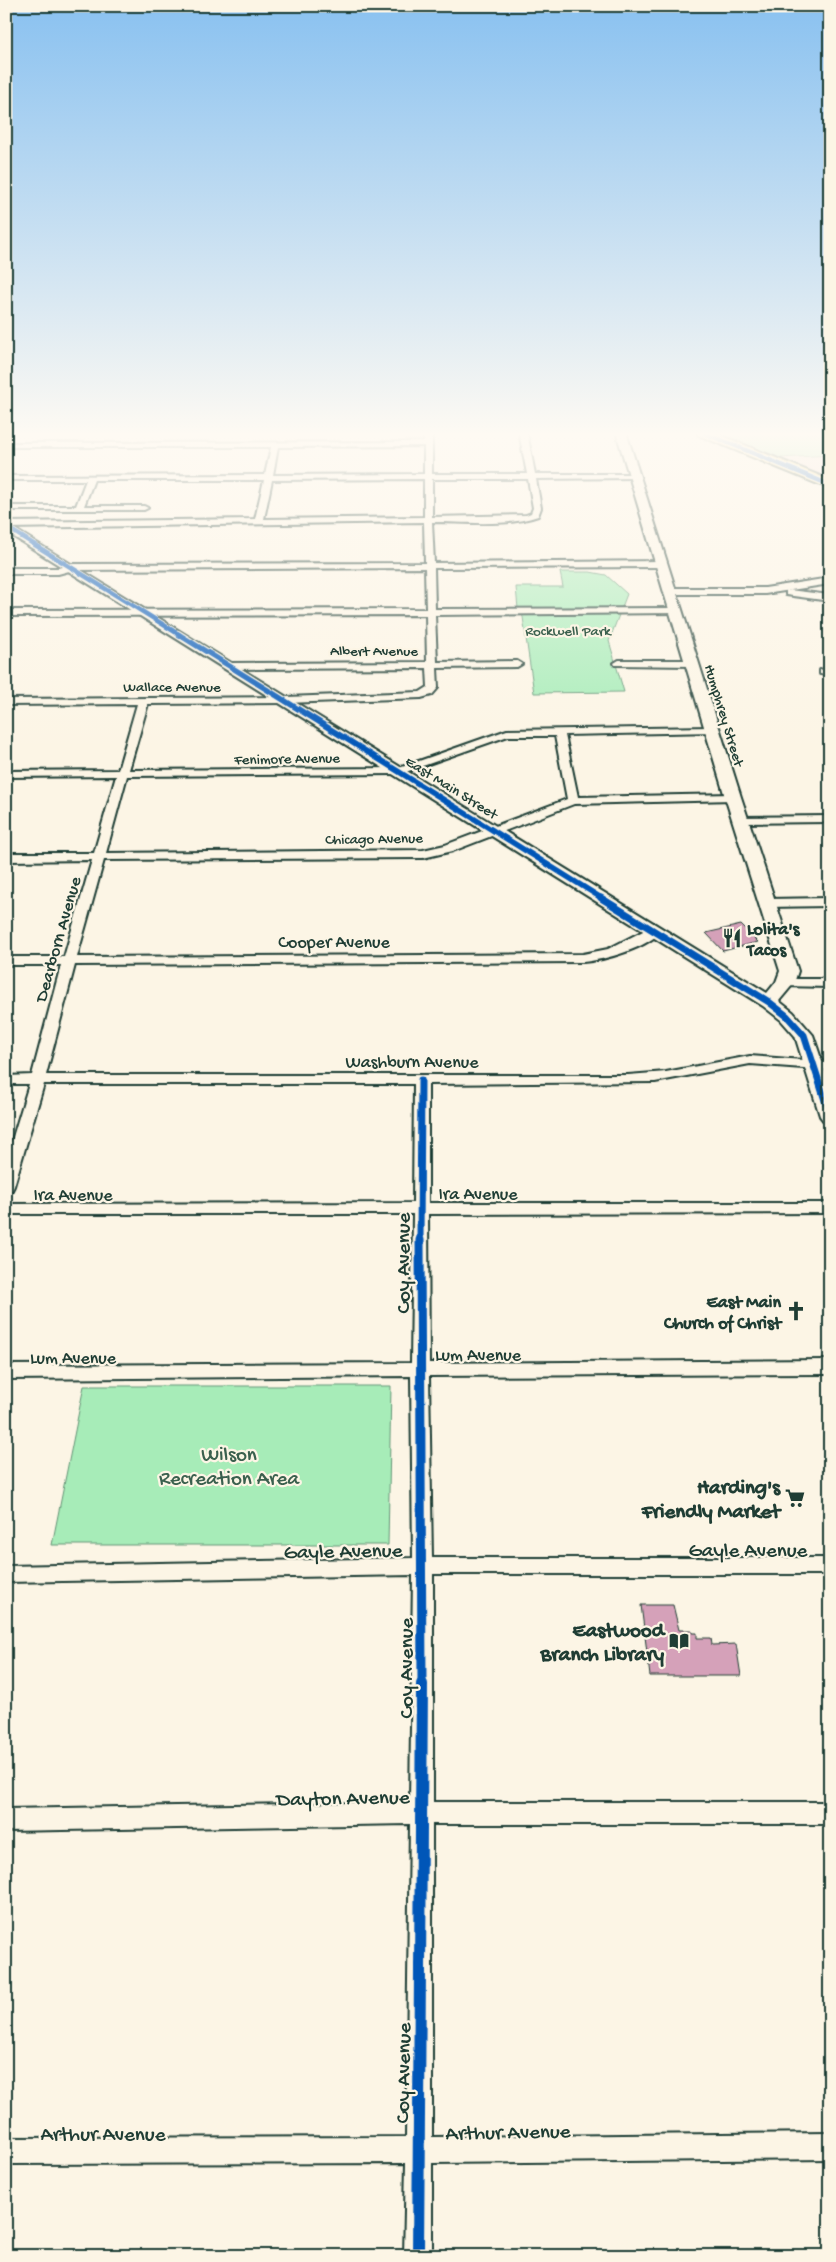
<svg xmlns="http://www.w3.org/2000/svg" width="836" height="2262" font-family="'Gochi Hand',sans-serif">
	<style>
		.built { fill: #f0dcd8 }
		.green { fill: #a7ecb8; stroke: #639476 }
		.building { fill: #d5a1b9; stroke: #1f3d34 }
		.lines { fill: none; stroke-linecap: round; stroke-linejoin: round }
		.minor-casing { stroke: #1f3d34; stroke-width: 4 }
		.tertiary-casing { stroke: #1f3d34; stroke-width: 4 }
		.primary-casing { stroke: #1f3d34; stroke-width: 4 }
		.minor { fill: #fcf5e5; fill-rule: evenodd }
		.tertiary { fill: #fcf5e5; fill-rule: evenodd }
		.primary { fill: #fbe080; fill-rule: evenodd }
		.cycleway-far4-casing { stroke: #fcf5e5; stroke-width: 6 }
		.cycleway-far3-casing { stroke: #fcf5e5; stroke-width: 8 }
		.cycleway-far2-casing { stroke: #fcf5e5; stroke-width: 10 }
		.cycleway-far1-casing { stroke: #fcf5e5; stroke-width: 12 }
		.cycleway-casing { stroke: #fcf5e5; stroke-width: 15 }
		.cycleway-far4 { stroke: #0057b8; stroke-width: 4.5 }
		.cycleway-far3 { stroke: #0057b8; stroke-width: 5.5 }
		.cycleway-far2 { stroke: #0057b8; stroke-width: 7 }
		.cycleway-far1 { stroke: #0057b8; stroke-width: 9 }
		.cycleway { stroke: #0057b8; stroke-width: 12 }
		.labels { text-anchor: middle; stroke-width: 4.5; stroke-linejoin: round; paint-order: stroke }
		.far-park-label { font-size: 15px; fill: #3a604e; stroke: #fcf5e5 }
		.far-street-label { font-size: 15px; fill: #1f3d34; stroke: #fcf5e5 }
		.poi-label { font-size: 18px; font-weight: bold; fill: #1f3d34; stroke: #fcf5e5; text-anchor: start }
		.street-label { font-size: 18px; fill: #1f3d34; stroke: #fcf5e5 }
		.near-street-label { font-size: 21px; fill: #1f3d34; stroke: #fcf5e5 }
		.near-park-label { font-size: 21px; fill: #3a604e; stroke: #fcf5e5 }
		.near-poi-label { font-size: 21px; font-weight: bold; fill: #1f3d34; stroke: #fcf5e5; text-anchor: end }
	</style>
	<rect width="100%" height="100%" fill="#fcf5e5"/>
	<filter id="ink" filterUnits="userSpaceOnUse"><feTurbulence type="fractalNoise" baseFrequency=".02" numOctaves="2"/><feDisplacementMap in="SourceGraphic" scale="10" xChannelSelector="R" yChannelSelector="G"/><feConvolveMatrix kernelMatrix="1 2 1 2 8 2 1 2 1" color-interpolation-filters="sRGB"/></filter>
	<g filter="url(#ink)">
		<path class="built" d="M 830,455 L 830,479 L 780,458 Z"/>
		<path class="green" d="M 716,432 L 830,432 L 830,455 L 780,458 Z
			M 560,572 L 590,572 L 606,575 L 627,594 L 609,641 L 624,692 L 534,693 L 523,617 L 518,609 L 516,587 L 563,587 Z
			M 84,1386 L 391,1386 L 388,1545 L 52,1545 Z"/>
		<path class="building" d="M 741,925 L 758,942 L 723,951 L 706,933 Z
			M 641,1605 L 673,1605 L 679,1630 L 692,1630 L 692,1633 L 697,1633 L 697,1638 L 711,1638 L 712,1645 L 736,1644 L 741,1676 L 650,1676 Z"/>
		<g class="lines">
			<defs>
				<path id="minor" d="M 424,432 L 432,432 L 432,474 L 527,474 L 519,432 L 527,432 L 535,474 L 636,474 L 640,476 L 636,478 L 536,479 L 541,508 L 538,516 C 508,527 464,522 432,522 L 434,563 L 663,561 L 667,564 L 663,567 L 434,568 L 435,609 L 677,608 L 680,609 L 680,613 L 435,615 L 437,662 L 517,661 L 522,664 L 517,667 L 437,668 L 438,688 L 432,695 L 421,698 L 286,703 L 148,704 L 129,770 L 399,768 L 507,730 L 712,727 L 716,728 L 716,732 L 565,735 L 578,797 L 733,794 L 739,797 L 733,800 L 574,804 L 453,851 L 423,858 L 104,860 L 77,957 L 583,954 L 608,949 L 651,927 L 656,926 L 662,930 C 648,948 605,960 583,962 L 75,965 L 46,1075 L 628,1075 L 666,1072 L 750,1056 L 830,1062 L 830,1070 L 750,1064 L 655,1082 L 428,1084 L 428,1203 L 830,1203 L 830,1213 L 428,1214 L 429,1363 L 830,1360 L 830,1374 L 429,1376 L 432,1558 L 830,1558 L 830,1574 L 433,1574 L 433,1802 L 830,1802 L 830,1824 L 432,1824 L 432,2137 L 830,2133 L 830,2159 L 432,2163 L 432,2256 L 404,2256 L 406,2163 L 6,2164 L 6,2138 L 406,2137 L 410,1824 L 6,1831 L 6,1809 L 410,1802 L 413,1575 L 6,1582 L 6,1566 L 413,1558 L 411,1376 L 6,1379 L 6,1365 L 411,1363 L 413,1214 L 6,1214 L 6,1204 L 413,1203 L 414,1084 L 44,1084 L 14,1186 L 12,1190 L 6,1191 L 6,1160 L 29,1084 L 6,1084 L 6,1076 L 32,1075 L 61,965 L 6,965 L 6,957 L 64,957 L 92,860 L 6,861 L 6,853 L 94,853 L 116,776 L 6,777 L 6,771 L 118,770 L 137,704 L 6,705 L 6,699 L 286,697 L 420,692 L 428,687 L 427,668 L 231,669 L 226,666 L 231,663 L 427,662 L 426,615 L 6,616 L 6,610 L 426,609 L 425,568 L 73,570 L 58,574 L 6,574 L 6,568 L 58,568 L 73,564 L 425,563 L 424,522 L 6,528 L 6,522 L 255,519 L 264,480 L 94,480 L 84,506 L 144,506 L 148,508 L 144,510 L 6,510 L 6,506 L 76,506 L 86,480 L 6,480 L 6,476 L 265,475 L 271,447 L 6,447 L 6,443 L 424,442 ZM 424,446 L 424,474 L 273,475 L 278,447 ZM 424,479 L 424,517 L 264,519 L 272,480 ZM 432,479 L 528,479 L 533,508 L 531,513 L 526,515 L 432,517 ZM 508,736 L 555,736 L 567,799 L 445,845 L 423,850 L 106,853 L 127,776 L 400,774 Z
					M 830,578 L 830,584 L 765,594 L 671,594 L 666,591 L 671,588 L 765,588 Z
					M 789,590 L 830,595 L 830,601 L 786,595 L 786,591 Z
					M 619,660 L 692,660 L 697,663 L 692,666 L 615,665 L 614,663 Z
					M 824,669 L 830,669 L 830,675 L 820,674 L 820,670 Z
					M 830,816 L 830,822 L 740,823 L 734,820 L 740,817 Z
					M 830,898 L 830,906 L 766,907 L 760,903 L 766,899 Z
					M 785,979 L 830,979 L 830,987 L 780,986 L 778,983 L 780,980 Z"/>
				<path id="tertiary" d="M 616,432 L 626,432 L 741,797 L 798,971 L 794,983 L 779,1001 L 793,1012 L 813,1035 L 830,1085 L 830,1122 L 823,1120 L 820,1116 L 795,1036 L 781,1020 L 763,1006 L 6,532 L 6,524 L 767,993 L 776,982 L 780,971 L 725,797 Z"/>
				<path id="primary" d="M 696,432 L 713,432 L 830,480 L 830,489 L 698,435 Z"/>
			</defs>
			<use href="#minor" class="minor-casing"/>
			<use href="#tertiary" class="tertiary-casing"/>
			<use href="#primary" class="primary-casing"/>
			<use href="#minor" class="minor"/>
			<use href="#tertiary" class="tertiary"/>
			<use href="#primary" class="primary"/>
			<defs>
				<path id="cycleway-far4" d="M 702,432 L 830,485
					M 6,527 L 180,635"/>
				<path id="cycleway-far3" d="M 178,634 L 603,899"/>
				<path id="cycleway-far2" d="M 601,898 L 769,1002 L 787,1016 L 804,1035 L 830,1116
					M 420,1241 L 421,1080"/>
				<path id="cycleway-far1" d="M 420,1240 L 422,1685"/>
				<path id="cycleway" d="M 418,2256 L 422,1684"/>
			</defs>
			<use href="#cycleway-far4" class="cycleway-far4-casing"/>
			<use href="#cycleway-far3" class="cycleway-far3-casing"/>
			<use href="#cycleway-far2" class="cycleway-far2-casing"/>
			<use href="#cycleway-far1" class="cycleway-far1-casing"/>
			<use href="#cycleway" class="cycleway-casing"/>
			<use href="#cycleway-far4" class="cycleway-far4"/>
			<use href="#cycleway-far3" class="cycleway-far3"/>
			<use href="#cycleway-far2" class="cycleway-far2"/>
			<use href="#cycleway-far1" class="cycleway-far1"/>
			<use href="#cycleway" class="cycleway"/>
		</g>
	</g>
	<linearGradient id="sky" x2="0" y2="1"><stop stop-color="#89c1f0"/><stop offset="0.58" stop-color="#fefaf3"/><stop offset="1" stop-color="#fefaf3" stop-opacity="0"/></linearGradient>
	<rect width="836" height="749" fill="url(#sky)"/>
	<defs>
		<symbol id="restaurant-bare" viewBox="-9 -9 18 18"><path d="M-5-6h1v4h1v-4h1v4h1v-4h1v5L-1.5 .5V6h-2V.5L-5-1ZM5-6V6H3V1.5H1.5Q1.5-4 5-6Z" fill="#1f3d34" stroke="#fcf5e5" stroke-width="2.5" paint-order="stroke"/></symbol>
		<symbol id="church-bare" viewBox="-9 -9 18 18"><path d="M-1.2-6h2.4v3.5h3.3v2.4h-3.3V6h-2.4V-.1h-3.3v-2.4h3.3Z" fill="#1f3d34" stroke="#fcf5e5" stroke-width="2.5" paint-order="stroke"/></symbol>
		<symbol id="supermarket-bare" viewBox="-9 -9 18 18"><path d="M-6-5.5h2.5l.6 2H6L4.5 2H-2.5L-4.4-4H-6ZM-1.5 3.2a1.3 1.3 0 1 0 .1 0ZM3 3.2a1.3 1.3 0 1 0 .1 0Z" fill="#1f3d34" stroke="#fcf5e5" stroke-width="2.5" paint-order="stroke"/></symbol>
		<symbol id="library-bare" viewBox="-9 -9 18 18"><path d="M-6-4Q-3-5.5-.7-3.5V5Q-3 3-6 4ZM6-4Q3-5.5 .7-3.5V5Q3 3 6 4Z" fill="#1f3d34" stroke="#fcf5e5" stroke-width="2.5" paint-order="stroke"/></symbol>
	</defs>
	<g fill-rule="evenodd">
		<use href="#restaurant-bare" x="718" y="924" width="28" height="28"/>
		<use href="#church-bare" x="782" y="1297" width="28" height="28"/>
		<use href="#supermarket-bare" x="781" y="1484" width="28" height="28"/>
		<use href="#library-bare" x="665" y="1627" width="28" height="28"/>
	</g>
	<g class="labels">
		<g class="far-park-label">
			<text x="568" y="635">Rockwell Park</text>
		</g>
		<g class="far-street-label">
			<text x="374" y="655">Albert Avenue</text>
			<text x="172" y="691">Wallace Avenue</text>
			<text transform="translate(725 715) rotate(73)" y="5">Humphrey Street</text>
			<text transform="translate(287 758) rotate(-1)" y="5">Fenimore Avenue</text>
			<text transform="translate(452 787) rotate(32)" y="5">East Main Street</text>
			<text transform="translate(374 838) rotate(-1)" y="5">Chicago Avenue</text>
		</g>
		<g class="poi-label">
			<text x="747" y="934">Lolita's<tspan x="747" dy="21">Tacos</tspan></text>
			<text x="781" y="1307" text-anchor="end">East Main<tspan x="781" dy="21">Church of Christ</tspan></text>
		</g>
		<g class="street-label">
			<text transform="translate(57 939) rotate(-74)" y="6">Dearborn Avenue</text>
			<text x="334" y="947">Cooper Avenue</text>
			<text x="412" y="1067">Washburn Avenue</text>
			<text x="478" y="1199">Ira Avenue</text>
			<text x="73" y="1200">Ira Avenue</text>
			<text x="478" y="1360">Lum Avenue</text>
			<text x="73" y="1363">Lum Avenue</text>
		</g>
		<g class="near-street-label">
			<text transform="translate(402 1263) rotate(-90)" y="7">Coy Avenue</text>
			<text x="748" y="1556">Gayle Avenue</text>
			<text transform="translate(343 1550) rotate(-1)" y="7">Gayle Avenue</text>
			<text transform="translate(405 1668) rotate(-90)" y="7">Coy Avenue</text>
			<text transform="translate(343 1797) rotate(-1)" y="7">Dayton Avenue</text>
			<text transform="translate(402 2073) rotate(-89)" y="7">Coy Avenue</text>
			<text transform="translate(508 2131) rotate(-1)" y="7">Arthur Avenue</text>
			<text x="103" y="2140">Arthur Avenue</text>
		</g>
		<g class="near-park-label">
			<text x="229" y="1460">Wilson<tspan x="229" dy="24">Recreation Area</tspan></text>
		</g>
		<g class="near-poi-label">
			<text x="780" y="1493">Harding's<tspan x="780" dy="24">Friendly Market</tspan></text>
			<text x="664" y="1636">Eastwood<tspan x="664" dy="24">Branch Library</tspan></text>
		</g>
	</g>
	<rect width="836" height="2262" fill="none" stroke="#fcf5e5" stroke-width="25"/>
	<rect x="12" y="12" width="811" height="2237" fill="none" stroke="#1f3d34" stroke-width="2" filter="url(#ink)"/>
</svg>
